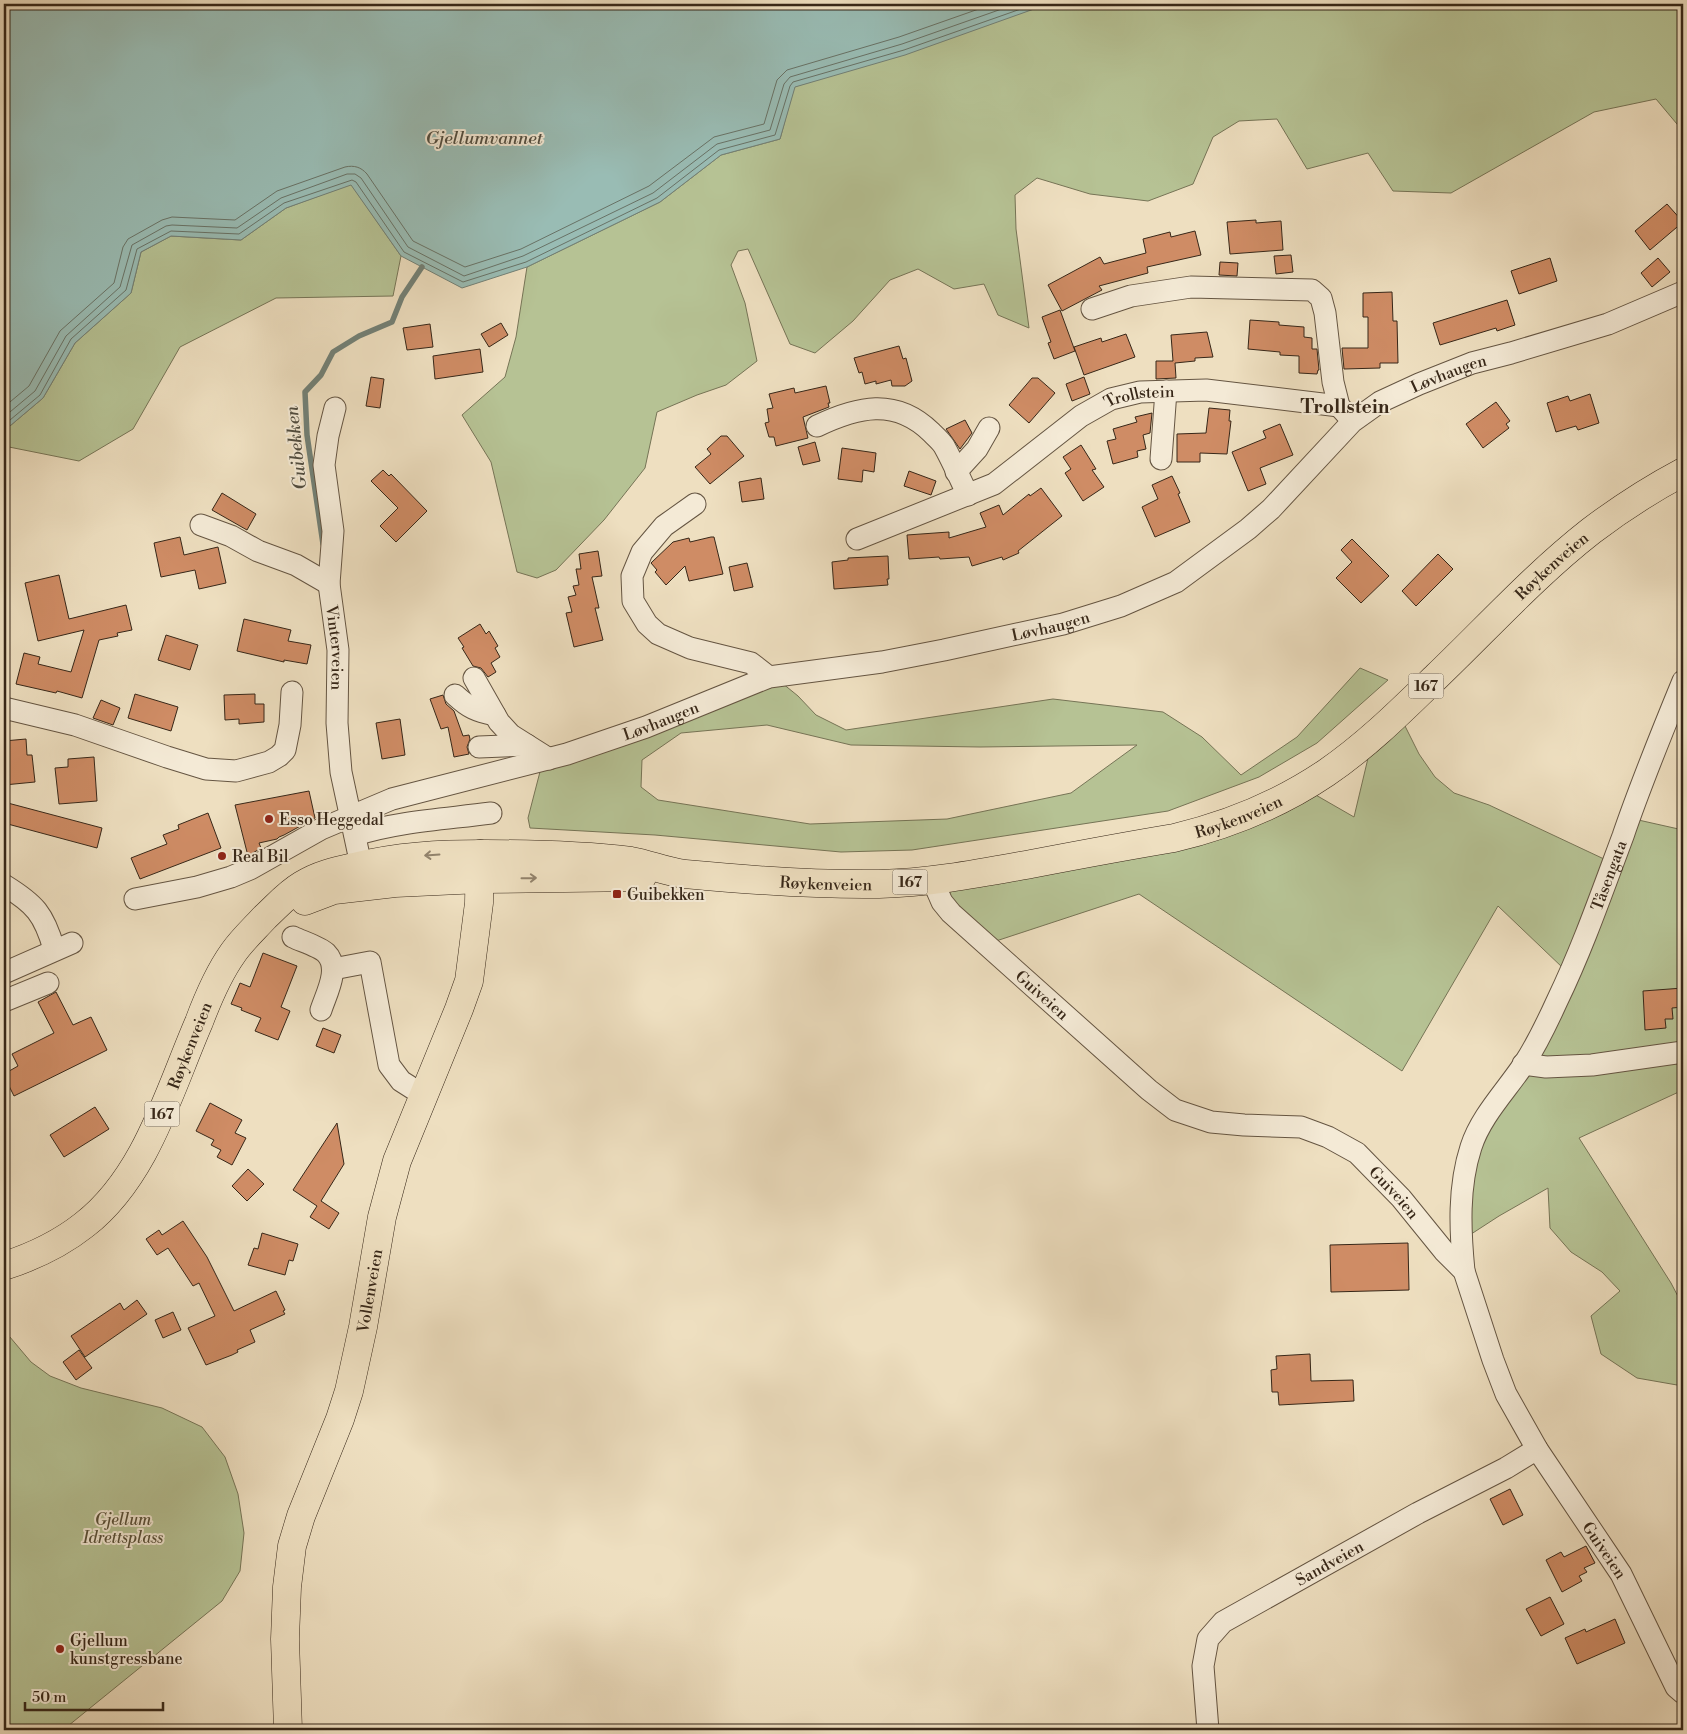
<svg xmlns="http://www.w3.org/2000/svg" width="1687" height="1734" font-family="'Libre Bodoni',serif">
	<style>
		.green { fill: #b6c294; stroke: #767456; fill-rule: evenodd }
		.water { fill: #99bcb4; stroke: #728076 }
		.lines { fill: none; stroke-linecap: round; stroke-linejoin: round }
		.shore { stroke: #687266; stroke-width: 1 }
		.stream { stroke: #728076; stroke-width: 5.5 }
		.building { fill: #cf8c65; stroke: #372718 }
		.minor-casing { stroke: #655542; stroke-width: 23 }
		.major-casing { stroke: #372718; stroke-width: 29 }
		.minor { stroke: #f4ead6; stroke-width: 21 }
		.major { stroke: #eedfc0; stroke-width: 28 }
		.oneway { stroke: #92836c }
		.poi-dot { fill: #8f2418; stroke: #f4ead6; stroke-width: 2 }
		.labels { text-anchor: middle; stroke-width: 4; stroke-linejoin: round; paint-order: stroke }
		.shield { fill: #f4ead6; stroke: #706251; stroke-width: 1 }
		.shield-label { font-size: 15px; font-weight: bold; fill: #372718 }
		.street-label { font-size: 16px; fill: #372718; stroke: #f4ead6 }
		.poi-label { font-size: 16px; fill: #372718; stroke: #f4ead6; text-anchor: start }
		.park-label { font-size: 16px; font-style: italic; fill: #574e37; stroke: #f4ead6 }
		.water-label { font-size: 18px; font-style: italic; fill: #504c3f; stroke: #f4ead6 }
		.quarter-label { font-size: 19px; font-weight: bold; fill: #372718; stroke: #f4ead6 }
	</style>
	<rect width="100%" height="100%" fill="#eedfc0"/>
	<filter id="stains"><feTurbulence type="fractalNoise" baseFrequency=".004" numOctaves="4"/><feColorMatrix values="0 0 0 0 .2 0 0 0 0 .09 0 0 0 0 .02 0 0 0 .5 -.17"/></filter>
	<radialGradient id="worn" r=".72"><stop offset=".6" stop-color="#630" stop-opacity="0"/><stop offset="1" stop-color="#630" stop-opacity=".3"/></radialGradient>
	<path class="green" d="M 1048,4 L 1683,4 L 1683,129 L 1682,130 L 1656,99 L 1594,112 L 1451,193 L 1393,191 L 1368,153 L 1307,169 L 1277,119 L 1239,121 L 1213,137 L 1193,184 L 1148,201 L 1090,194 L 1037,178 L 1015,195 L 1016,229 L 1029,328 L 998,315 L 984,284 L 954,289 L 918,269 L 890,280 L 853,321 L 815,353 L 790,344 L 748,249 L 738,251 L 731,265 L 745,303 L 757,361 L 726,385 L 697,395 L 657,412 L 645,468 L 604,520 L 556,570 L 537,578 L 517,572 L 491,462 L 462,415 L 505,377 L 516,337 L 527,267 L 660,202 L 721,155 L 780,139 L 794,87 Z
		M 351,184 L 401,256 L 393,296 L 276,298 L 180,347 L 133,429 L 79,461 L 4,446 L 4,431 L 43,398 L 75,343 L 131,293 L 141,252 L 171,236 L 241,240 L 286,208 Z
		M 1360,668 L 1388,680 L 1317,743 L 1259,777 L 1168,811 L 912,850 L 841,852 L 655,835 L 530,828 L 528,818 L 542,764 L 782,683 L 798,696 L 816,715 L 846,730 L 1053,699 L 1163,712 L 1202,737 L 1241,775 L 1297,737 ZM 767,725 L 851,745 L 980,747 L 1137,745 L 1071,793 L 947,819 L 810,824 L 658,800 L 641,787 L 642,760 L 681,733 Z
		M 1404,724 L 1419,754 L 1435,777 L 1454,793 L 1489,805 L 1604,859 L 1563,968 L 1498,906 L 1402,1071 L 1139,894 L 993,942 L 943,891 L 1314,794 L 1354,817 L 1369,754 Z
		M 1625,817 L 1683,830 L 1683,1090 L 1579,1138 L 1671,1283 L 1683,1306 L 1683,1382 L 1677,1385 L 1637,1378 L 1601,1354 L 1591,1316 L 1620,1291 L 1602,1272 L 1571,1252 L 1550,1228 L 1548,1188 L 1499,1216 L 1462,1240 L 1475,1141 L 1546,1020 Z
		M 4,1330 L 31,1362 L 50,1376 L 81,1388 L 162,1408 L 202,1427 L 225,1457 L 238,1494 L 244,1533 L 240,1571 L 222,1601 L 63,1730 L 4,1730 Z"/>
	<path class="water" d="M 4,4 L 1048,4 L 905,55 L 795,87 L 780,139 L 721,155 L 660,202 L 527,267 L 462,288 L 401,256 L 351,185 L 286,208 L 241,240 L 171,236 L 141,252 L 131,293 L 75,343 L 43,398 L 4,431 Z"/>
	<g class="lines">
		<path class="shore" d="M 4,407 L 29,386 L 60,331 L 114,283 L 123,247 L 128,239 L 162,220 L 172,217 L 235,220 L 277,191 L 345,167 C 354,165 361,167 367,174 L 413,241 L 465,267 L 521,249 L 649,186 L 714,137 L 764,124 L 777,80 L 787,70 L 899,37 L 993,4
			M 4,417 L 35,391 L 66,336 L 120,287 L 132,245 L 166,226 L 172,225 L 237,228 L 281,198 L 347,174 L 355,174 L 361,178 L 408,247 L 464,276 L 523,256 L 653,193 L 717,144 L 770,130 L 784,84 L 790,77 L 902,44 L 1016,4
			M 4,425 L 40,395 L 71,339 L 126,290 L 137,249 L 171,231 L 239,234 L 284,203 L 352,180 L 356,182 L 404,252 L 463,282 L 526,262 L 657,198 L 719,150 L 775,135 L 790,86 L 793,82 L 904,50 L 1035,4"/>
		<path class="stream" d="M 323,544 L 307,435 L 305,392 L 321,375 L 333,352 L 359,336 L 392,322 L 402,297 L 422,267"/>
	</g>
	<path class="building" d="M 1667,204 L 1683,222 L 1650,250 L 1635,231 Z
		M 1256,220 L 1256,223 L 1281,221 L 1283,250 L 1230,254 L 1227,222 Z
		M 1195,231 L 1201,255 L 1147,267 L 1148,273 L 1099,286 L 1102,290 L 1062,311 L 1048,285 L 1100,257 L 1104,264 L 1146,253 L 1143,239 L 1170,232 L 1171,237 Z
		M 1291,255 L 1293,272 L 1276,274 L 1274,256 Z
		M 1550,258 L 1557,281 L 1519,294 L 1511,271 Z
		M 1658,258 L 1670,272 L 1652,287 L 1641,273 Z
		M 1220,262 L 1238,263 L 1237,276 L 1219,275 Z
		M 1392,292 L 1393,321 L 1397,321 L 1398,363 L 1380,363 L 1380,368 L 1344,369 L 1342,348 L 1368,348 L 1368,317 L 1363,317 L 1363,293 Z
		M 1507,300 L 1515,325 L 1497,331 L 1496,328 L 1440,345 L 1433,323 Z
		M 1060,310 L 1075,351 L 1054,359 L 1048,343 L 1051,342 L 1042,317 Z
		M 1250,320 L 1279,322 L 1279,325 L 1304,327 L 1304,337 L 1312,338 L 1312,349 L 1317,349 L 1319,370 L 1318,370 L 1317,374 L 1299,373 L 1299,356 L 1280,355 L 1280,352 L 1248,349 Z
		M 501,323 L 508,335 L 489,347 L 481,334 Z
		M 430,324 L 433,347 L 407,350 L 403,328 Z
		M 1207,332 L 1213,357 L 1195,358 L 1195,361 L 1175,363 L 1176,378 L 1156,379 L 1156,361 L 1173,361 L 1171,335 Z
		M 1126,334 L 1135,357 L 1084,375 L 1074,347 L 1101,338 L 1102,342 Z
		M 899,346 L 903,359 L 906,358 L 912,381 L 905,386 L 892,386 L 891,380 L 876,384 L 876,381 L 865,384 L 862,372 L 859,373 L 854,358 Z
		M 480,349 L 483,372 L 435,379 L 433,356 Z
		M 371,377 L 384,379 L 380,408 L 366,406 Z
		M 1084,377 L 1090,394 L 1072,401 L 1066,384 Z
		M 1032,378 L 1038,378 L 1055,393 L 1029,423 L 1009,405 Z
		M 826,386 L 830,403 L 828,403 L 829,407 L 803,417 L 808,438 L 776,446 L 774,437 L 769,437 L 765,423 L 769,422 L 767,409 L 773,408 L 769,394 L 794,388 L 795,393 Z
		M 1590,394 L 1599,423 L 1578,430 L 1576,426 L 1556,432 L 1547,403 L 1568,396 L 1570,401 Z
		M 1496,402 L 1510,421 L 1506,424 L 1509,428 L 1483,448 L 1466,424 Z
		M 1209,408 L 1230,410 L 1229,421 L 1231,421 L 1227,454 L 1200,453 L 1200,462 L 1177,462 L 1177,434 L 1206,433 Z
		M 1152,413 L 1150,433 L 1143,435 L 1146,449 L 1137,451 L 1138,457 L 1113,464 L 1107,441 L 1116,439 L 1113,429 L 1137,422 L 1135,417 Z
		M 965,420 L 972,433 L 960,449 L 946,429 Z
		M 1280,424 L 1293,455 L 1260,468 L 1266,484 L 1248,491 L 1232,452 L 1266,438 L 1263,431 Z
		M 721,436 L 727,436 L 744,456 L 710,484 L 695,467 L 711,454 L 707,449 Z
		M 815,442 L 820,461 L 803,465 L 798,447 Z
		M 1081,445 L 1096,469 L 1092,470 L 1104,487 L 1083,501 L 1065,473 L 1071,469 L 1063,457 Z
		M 842,448 L 876,453 L 874,472 L 863,470 L 862,482 L 838,479 Z
		M 383,470 L 389,476 L 391,474 L 427,511 L 396,542 L 380,526 L 398,508 L 371,481 Z
		M 909,471 L 936,481 L 931,495 L 904,486 Z
		M 1172,476 L 1180,493 L 1178,494 L 1190,522 L 1155,537 L 1142,507 L 1158,499 L 1152,485 Z
		M 761,478 L 764,499 L 742,502 L 739,482 Z
		M 1041,488 L 1062,516 L 1018,551 L 1019,553 L 1003,560 L 1002,557 L 972,566 L 969,557 L 940,559 L 939,557 L 909,559 L 907,535 L 949,532 L 949,538 L 986,527 L 980,513 L 999,505 L 1003,515 L 1029,494 L 1030,496 Z
		M 222,493 L 256,514 L 247,530 L 212,510 Z
		M 180,537 L 184,555 L 218,547 L 226,583 L 199,589 L 195,570 L 161,577 L 154,543 Z
		M 711,537 L 714,537 L 723,574 L 689,581 L 685,566 L 666,585 L 655,572 L 657,570 L 651,563 L 673,542 L 689,538 L 690,542 Z
		M 1352,539 L 1389,576 L 1361,603 L 1336,578 L 1352,562 L 1341,550 Z
		M 598,551 L 602,576 L 592,577 L 599,608 L 595,608 L 603,640 L 574,647 L 566,613 L 572,612 L 568,597 L 576,595 L 573,586 L 579,585 L 576,569 L 581,569 L 579,554 Z
		M 1438,554 L 1453,569 L 1416,606 L 1402,591 Z
		M 888,556 L 889,579 L 887,579 L 888,585 L 834,589 L 832,562 L 848,560 L 848,558 Z
		M 747,563 L 753,587 L 734,591 L 729,567 Z
		M 59,575 L 69,619 L 126,605 L 132,630 L 117,633 L 118,636 L 99,640 L 82,698 L 57,691 L 56,693 L 16,684 L 24,653 L 40,657 L 38,664 L 71,672 L 84,630 L 38,641 L 25,583 Z
		M 244,619 L 291,630 L 288,641 L 311,645 L 307,664 L 284,660 L 284,662 L 237,651 Z
		M 480,624 L 486,634 L 489,631 L 498,646 L 495,648 L 500,657 L 491,663 L 496,672 L 488,677 L 481,668 L 473,666 L 462,648 L 464,647 L 458,638 Z
		M 166,635 L 198,645 L 190,670 L 158,660 Z
		M 135,694 L 178,707 L 171,731 L 128,718 Z
		M 255,694 L 255,704 L 264,704 L 264,722 L 239,724 L 239,719 L 225,720 L 224,695 Z
		M 443,695 L 446,704 L 454,711 L 463,736 L 469,735 L 470,739 L 467,747 L 469,754 L 454,757 L 448,727 L 441,729 L 430,699 Z
		M 101,700 L 120,708 L 113,725 L 93,718 Z
		M 400,719 L 405,755 L 382,759 L 376,723 Z
		M 26,739 L 27,755 L 32,755 L 35,782 L 4,785 L 4,741 Z
		M 94,757 L 97,801 L 59,804 L 55,768 L 68,767 L 68,759 Z
		M 309,791 L 315,818 L 284,835 L 279,837 L 277,839 L 259,843 L 261,848 L 248,856 L 235,805 Z
		M 4,802 L 102,828 L 97,848 L 4,823 Z
		M 208,813 L 221,848 L 140,879 L 131,858 L 167,844 L 163,835 L 179,829 L 178,825 Z
		M 263,953 L 297,966 L 281,1007 L 290,1011 L 278,1040 L 255,1031 L 261,1018 L 241,1010 L 242,1008 L 231,1004 L 240,983 L 250,987 Z
		M 1683,988 L 1683,1007 L 1672,1008 L 1673,1019 L 1665,1019 L 1666,1028 L 1645,1030 L 1643,991 Z
		M 56,992 L 73,1025 L 91,1017 L 107,1050 L 14,1096 L 4,1076 L 4,1074 L 18,1066 L 12,1054 L 54,1033 L 38,1002 Z
		M 323,1028 L 341,1035 L 334,1053 L 316,1046 Z
		M 210,1103 L 242,1120 L 235,1133 L 246,1138 L 232,1165 L 217,1157 L 221,1150 L 211,1145 L 214,1140 L 196,1131 Z
		M 95,1107 L 109,1129 L 64,1157 L 50,1135 Z
		M 337,1123 L 344,1164 L 321,1201 L 339,1213 L 329,1229 L 310,1217 L 317,1206 L 293,1190 Z
		M 248,1169 L 264,1184 L 247,1201 L 232,1186 Z
		M 183,1221 L 207,1257 L 234,1311 L 276,1291 L 285,1310 L 283,1311 L 285,1314 L 250,1330 L 255,1342 L 237,1350 L 238,1352 L 232,1355 L 206,1365 L 188,1328 L 215,1316 L 199,1283 L 193,1286 L 168,1248 L 157,1255 L 146,1239 L 159,1230 L 162,1235 Z
		M 262,1233 L 298,1244 L 293,1261 L 289,1260 L 285,1275 L 248,1265 L 254,1248 L 258,1249 Z
		M 1408,1243 L 1409,1290 L 1331,1292 L 1330,1245 Z
		M 137,1300 L 147,1314 L 85,1357 L 71,1336 L 120,1303 L 124,1310 Z
		M 173,1312 L 181,1330 L 163,1338 L 155,1320 Z
		M 79,1350 L 92,1368 L 76,1380 L 63,1362 Z
		M 1310,1354 L 1311,1381 L 1353,1380 L 1354,1401 L 1279,1405 L 1278,1392 L 1272,1392 L 1271,1370 L 1277,1369 L 1276,1356 Z
		M 1510,1489 L 1523,1515 L 1503,1525 L 1490,1499 Z
		M 1586,1546 L 1595,1563 L 1584,1568 L 1587,1572 L 1579,1576 L 1582,1581 L 1562,1592 L 1546,1560 L 1561,1552 L 1564,1557 Z
		M 1550,1597 L 1564,1624 L 1541,1636 L 1526,1609 Z
		M 1615,1619 L 1625,1643 L 1577,1664 L 1565,1638 L 1585,1629 L 1586,1632 Z"/>
	<g class="lines">
		<defs>
			<g id="minor">
				<path d="M 1092,309 L 1131,296 L 1191,287 L 1312,290 L 1321,298 L 1325,313 L 1333,382 L 1339,406 L 1348,416"/>
				<path id="s1" d="M 335,408 L 328,436 L 324,465 L 333,531 L 329,584 L 338,650 L 337,723 L 341,772 L 364,879"/>
				<path d="M 817,426 C 857,407 895,397 931,432 C 935,436 941,441 944,446 C 953,462 960,479 968,495"/>
				<path d="M 1161,459 L 1166,391"/>
				<path d="M 956,472 L 977,449 L 989,428"/>
				<path d="M 695,504 L 664,526 L 642,552 L 632,576 L 633,601 L 647,624 L 658,634 L 690,648 L 751,663 L 769,677"/>
				<path d="M 201,525 L 231,536 L 258,551 L 296,565 L 329,584"/>
				<path id="s2" d="M 857,539 L 994,484 L 1081,416 L 1111,399 L 1140,392 L 1206,390 L 1339,406"/>
				<path d="M 474,678 L 499,722 L 511,735 L 549,759"/>
				<path d="M 455,695 C 469,708 476,711 495,715"/>
				<path d="M 4,708 L 75,725 L 167,757 L 206,769 L 236,771 L 269,762 L 279,756 L 285,750 L 290,725 L 292,692"/>
				<path d="M 479,747 L 527,745"/>
				<path d="M 355,835 C 399,821 446,819 491,813"/>
				<path id="s3" d="M 932,879 L 942,902 L 951,913 L 1149,1090 L 1175,1110 L 1211,1122 L 1244,1125 L 1301,1127 L 1328,1137 L 1357,1153 L 1401,1198 L 1444,1251 L 1464,1271 L 1493,1360 L 1506,1394 L 1537,1449 L 1621,1574 L 1676,1687 L 1683,1693"/>
				<path d="M 4,885 C 35,904 44,914 54,949"/>
				<path id="s4" d="M 135,899 L 197,887 L 231,877 L 250,869 L 321,829 L 392,799 L 567,754 L 646,727 L 769,677 L 882,662 L 944,650 L 1063,624 L 1121,606 L 1176,582 L 1248,529 L 1271,509 L 1352,422 L 1380,402 L 1419,384 L 1472,363 L 1511,353 L 1608,324 L 1683,292"/>
				<path d="M 293,937 C 301,941 320,947 326,953 C 341,968 326,994 321,1010"/>
				<path d="M 333,969 L 370,962 L 389,1065 L 401,1081 L 423,1095"/>
				<path d="M 4,973 L 72,943"/>
				<path d="M 4,1001 L 48,983"/>
				<path d="M 1523,1064 L 1546,1067 L 1592,1065 L 1683,1052"/>
				<path id="s5" d="M 1464,1271 C 1460,1230 1458,1187 1471,1147 C 1481,1116 1506,1091 1524,1064 C 1537,1044 1547,1023 1557,1001 C 1583,947 1602,892 1623,836 C 1641,783 1662,732 1683,681"/>
				<path id="s6" d="M 1208,1730 L 1203,1666 L 1208,1639 L 1223,1622 L 1418,1513 L 1506,1468 L 1537,1449"/>
			</g>
			<g id="major">
				<path d="M 305,901 L 334,890 L 395,883 L 480,879 L 642,877"/>
				<path id="s7" d="M 4,1266 C 32,1257 60,1244 84,1225 C 146,1177 169,1091 199,1022 C 208,998 218,974 233,953 C 242,940 254,929 265,917 C 277,906 287,894 302,885 C 318,875 335,871 354,867 C 397,856 440,854 485,854 C 534,854 582,855 631,861 C 649,864 666,872 685,874 C 748,880 815,885 879,884 C 930,883 981,873 1031,864 C 1078,855 1126,846 1174,838 C 1229,825 1280,804 1326,773 C 1367,745 1402,710 1437,676 C 1488,627 1536,574 1591,531 C 1620,509 1651,489 1683,472"/>
				<path id="s8" d="M 288,1730 L 285,1639 L 287,1587 L 292,1546 L 301,1516 L 340,1419 L 349,1391 L 363,1327 L 382,1217 L 397,1161 L 459,1009 L 469,981 L 479,903 L 480,854"/>
			</g>
		</defs>
		<use href="#minor" class="minor-casing"/>
		<use href="#major" class="major-casing"/>
		<use href="#minor" class="minor"/>
		<use href="#major" class="major"/>
	</g>
	<defs><path id="oneway-shaft" d="M-6 0H5M1.5-3L5.5 0L1.5 3" fill="none" stroke-width="1.6" stroke-linecap="round" stroke-linejoin="round" transform="scale(1.25)"/></defs>
	<g class="oneway">
		<use href="#oneway-shaft" transform="translate(432 855) rotate(176)"/>
		<use href="#oneway-shaft" transform="translate(529 878) rotate(-1)"/>
	</g>
	<g class="poi-dot">
		<circle cx="269" cy="819" r="5"/>
		<circle cx="222" cy="856" r="5"/>
		<rect x="612" y="889" width="10" height="10" rx="2.5"/>
		<circle cx="60" cy="1649" r="5"/>
	</g>
	<g class="labels">
		<g class="shield">
			<rect x="1408.5" y="673.5" width="35" height="25" rx="4"/>
			<rect x="892.5" y="869.5" width="35" height="25" rx="4"/>
			<rect x="144.5" y="1101.5" width="35" height="25" rx="4"/>
		</g>
		<g class="shield-label">
			<text x="1426" y="691">167</text>
			<text x="910" y="887">167</text>
			<text x="162" y="1119">167</text>
		</g>
		<g class="street-label">
			<text dy="6" stroke="none"><textPath href="#s4" startOffset="1442">Løvhaugen</textPath></text>
			<text dy="6" stroke="none"><textPath href="#s2" startOffset="321">Trollstein</textPath></text>
			<text dy="6" stroke="none"><textPath href="#s7" startOffset="1856">Røykenveien</textPath></text>
			<text dy="6" stroke="none"><textPath href="#s4" startOffset="961">Løvhaugen</textPath></text>
			<text dy="6" stroke="none"><textPath href="#s1" startOffset="242">Vinterveien</textPath></text>
			<text dy="6" stroke="none"><textPath href="#s4" startOffset="558">Løvhaugen</textPath></text>
			<text dy="6" stroke="none"><textPath href="#s7" startOffset="1451">Røykenveien</textPath></text>
			<text dy="6" stroke="none"><textPath href="#s5" startOffset="431">Tåsengata</textPath></text>
			<text dy="6" stroke="none"><textPath href="#s7" startOffset="1031">Røykenveien</textPath></text>
			<text dy="6" stroke="none"><textPath href="#s3" startOffset="162">Guiveien</textPath></text>
			<text dy="6" stroke="none"><textPath href="#s7" startOffset="301">Røykenveien</textPath></text>
			<text dy="6" stroke="none"><textPath href="#s3" startOffset="582">Guiveien</textPath></text>
			<text dy="6" stroke="none"><textPath href="#s8" startOffset="452">Vollenveien</textPath></text>
			<text dy="6" stroke="none"><textPath href="#s3" startOffset="1002">Guiveien</textPath></text>
			<text dy="6" stroke="none"><textPath href="#s6" startOffset="236">Sandveien</textPath></text>
		</g>
		<g class="poi-label">
			<text x="279" y="825">Esso Heggedal</text>
			<text x="232" y="862">Real Bil</text>
			<text x="627" y="900">Guibekken</text>
			<text x="70" y="1646">Gjellum<tspan x="70" dy="18">kunstgressbane</tspan></text>
		</g>
		<g class="park-label">
			<text x="123" y="1525">Gjellum<tspan x="123" dy="18">Idrettsplass</tspan></text>
		</g>
		<g class="water-label">
			<text x="484" y="144">Gjellumvannet</text>
			<text transform="translate(296 448) rotate(-96)" y="6">Guibekken</text>
		</g>
		<g class="quarter-label">
			<text x="1345" y="413">Trollstein</text>
		</g>
	</g>
	<rect width="1687" height="1734" fill="none" stroke="#eedfc0" stroke-width="20"/>
	<rect x="5" y="5" width="1677" height="1724" fill="none" stroke="#372718" stroke-width="2.5"/>
	<rect x="10" y="10" width="1667" height="1714" fill="none" stroke="#372718"/>
	<path d="M25 1702v8h138v-8" fill="none" stroke="#372718" stroke-width="2.5"/>
	<text x="32" y="1702" font-size="15" fill="#372718" stroke="#f4ead6" stroke-width="4" paint-order="stroke">50 m</text>
	<rect width="100%" height="100%" filter="url(#stains)"/>
	<rect width="100%" height="100%" fill="url(#worn)"/>
</svg>
